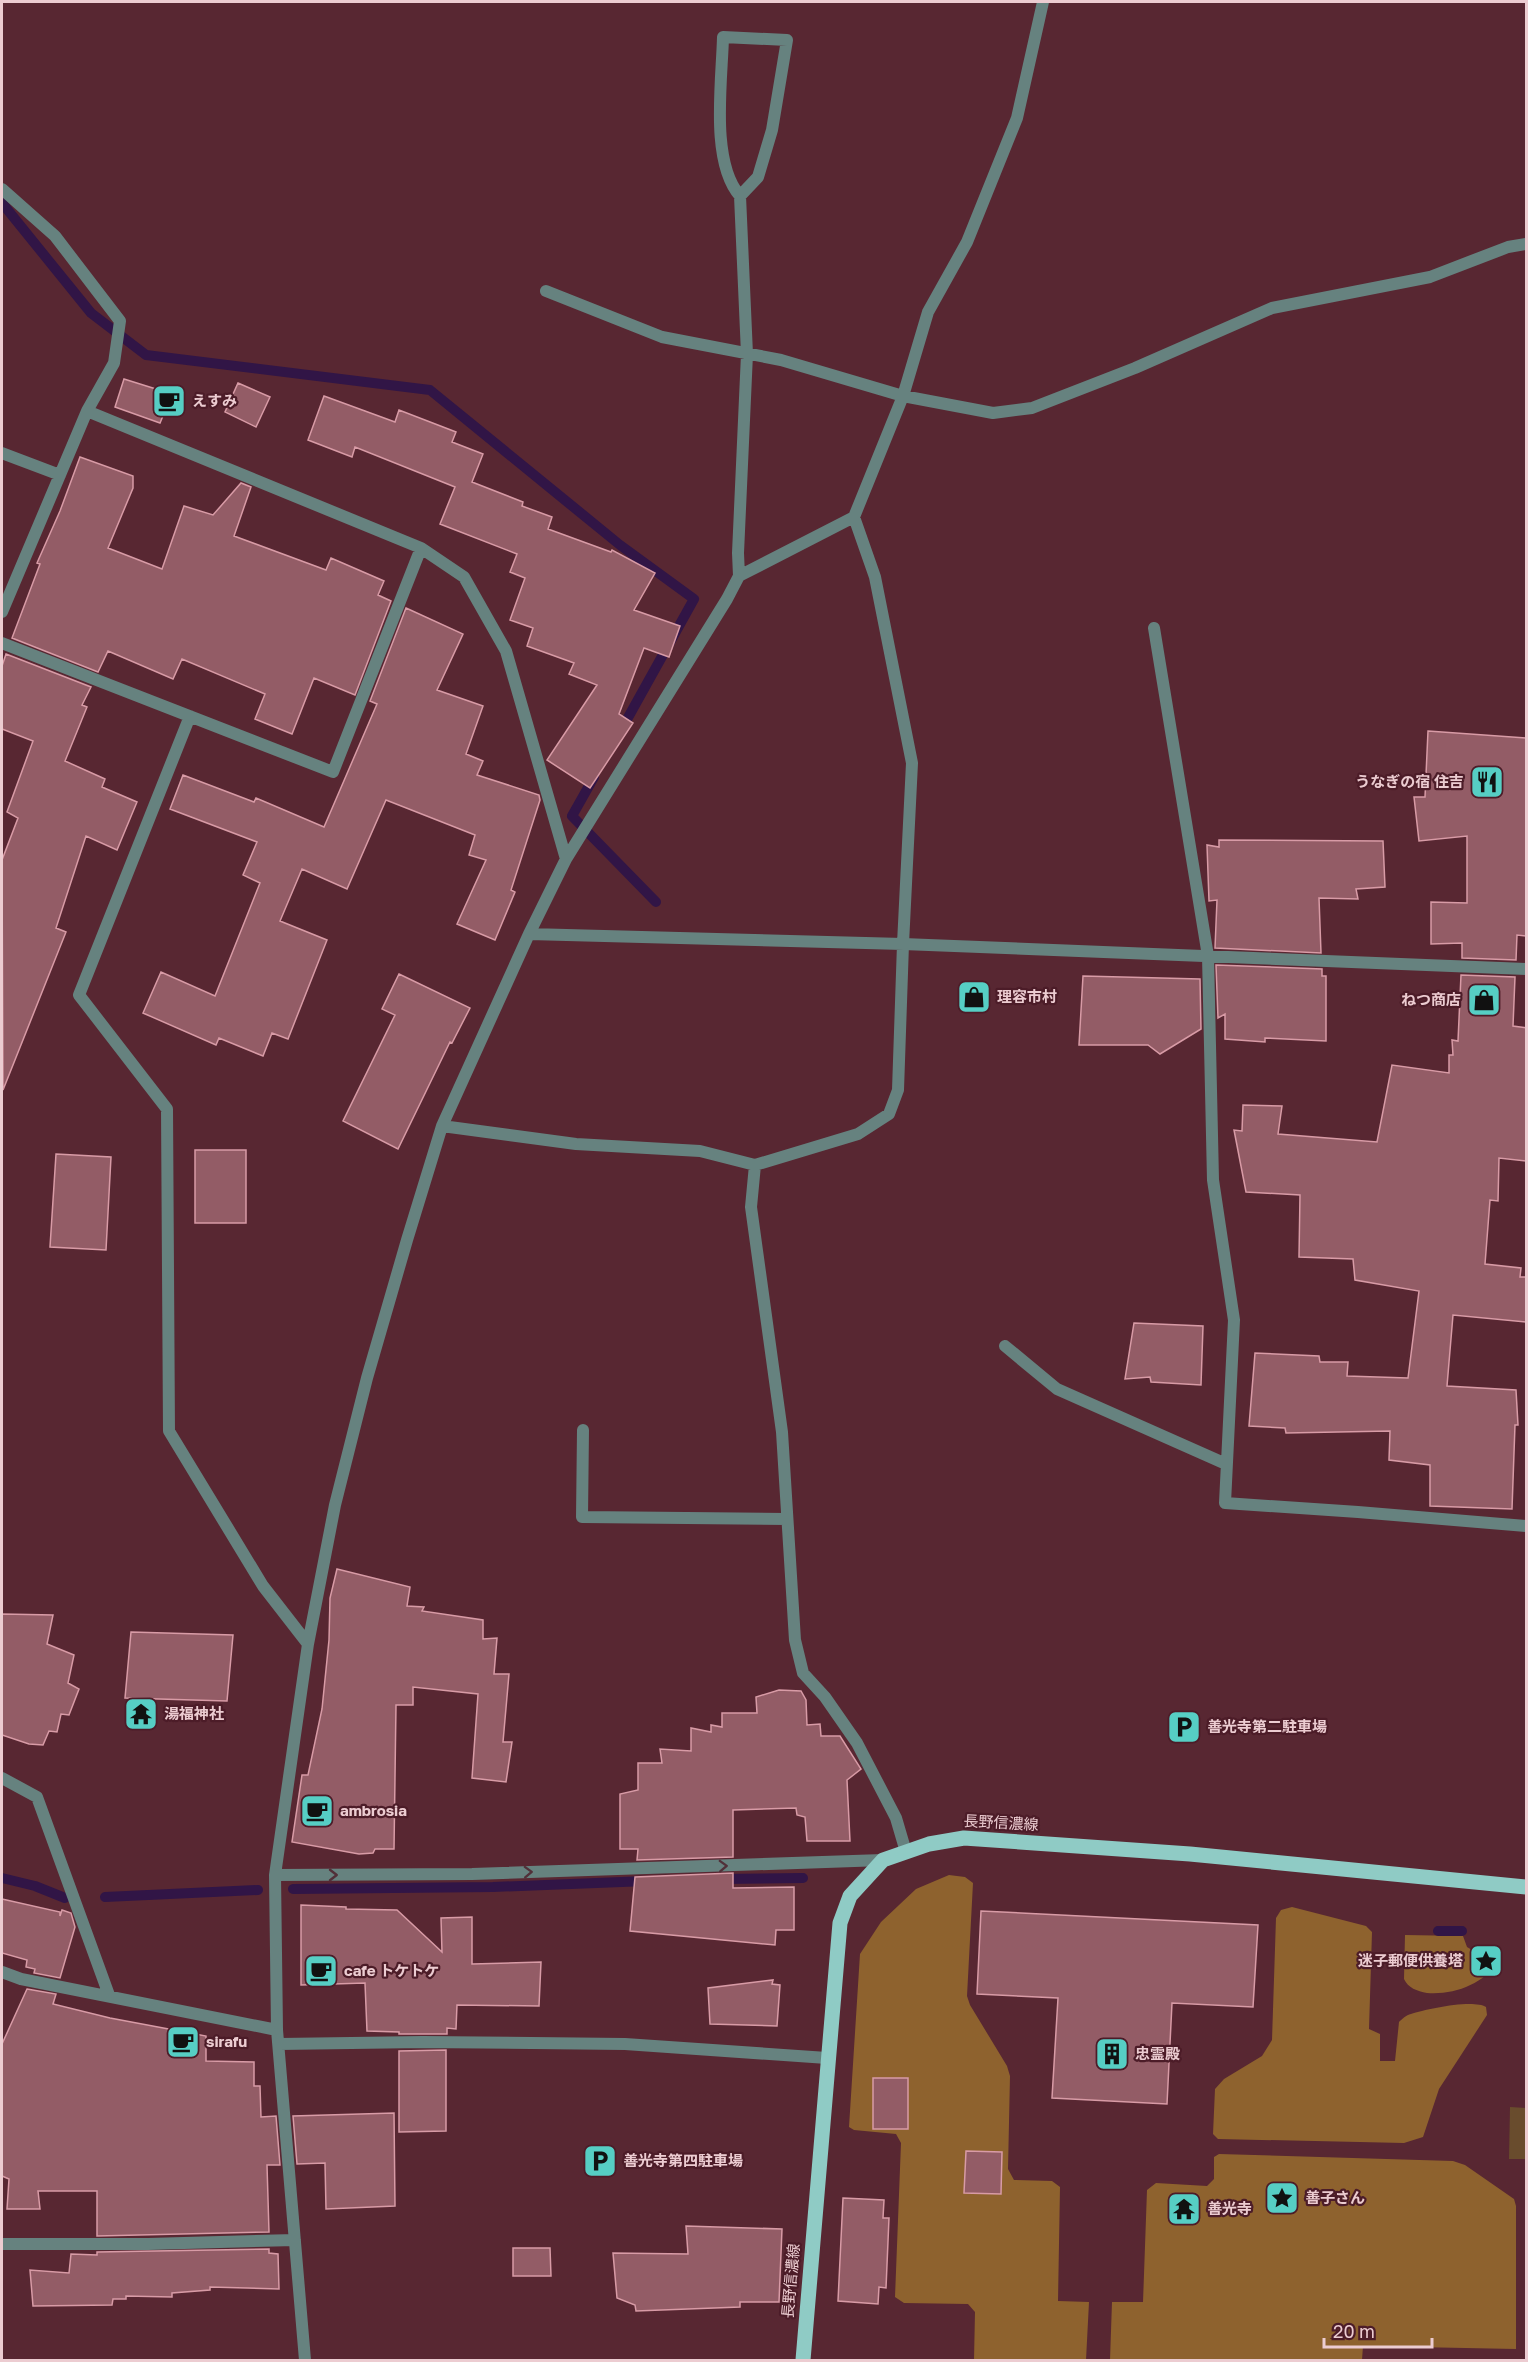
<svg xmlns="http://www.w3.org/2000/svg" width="1528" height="2362" font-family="'Golos Text','Noto Sans JP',sans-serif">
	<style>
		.green { fill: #694c2d }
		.forest { fill: #8e622e }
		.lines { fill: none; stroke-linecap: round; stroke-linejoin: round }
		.stream { stroke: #311546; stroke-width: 10 }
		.building { fill: #935c66; stroke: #d89ba6; stroke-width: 1.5 }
		.street { stroke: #66827f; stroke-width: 12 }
		.primary { stroke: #8fcbc5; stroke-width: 15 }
		.oneway { stroke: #513039 }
		.labels { text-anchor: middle; stroke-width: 4.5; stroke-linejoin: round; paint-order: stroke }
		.poi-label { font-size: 15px; font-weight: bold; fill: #ecccd1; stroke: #4c1c28; text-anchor: start }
		.street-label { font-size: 15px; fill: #ecccd1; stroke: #4c1c28 }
	</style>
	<rect width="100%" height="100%" fill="#582732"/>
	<path class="green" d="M 1510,2107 L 1526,2108 L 1526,2159 L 1509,2159 Z"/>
	<path class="forest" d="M 949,1875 L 965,1877 L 973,1883 L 967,1996 L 970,2005 L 1007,2066 L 1010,2076 L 1008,2169 L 1014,2180 L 1052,2181 L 1060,2187 L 1058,2301 L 1089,2302 L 1086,2360 L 974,2360 L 975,2312 L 968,2304 L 904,2303 L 895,2297 L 901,2143 L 896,2134 L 854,2130 L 849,2127 L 860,1954 L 881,1922 L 916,1889 Z
		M 1292,1907 L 1366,1926 L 1372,1932 L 1369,2029 L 1380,2034 L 1380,2061 L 1395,2061 L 1399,2022 C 1402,2019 1406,2015 1411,2014 C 1426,2009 1473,1999 1486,2007 L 1487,2015 L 1439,2089 L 1423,2137 L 1404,2143 L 1218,2139 L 1213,2134 L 1215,2089 L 1224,2079 L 1262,2056 L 1272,2040 L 1276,1918 L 1281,1910 Z
		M 1405,1935 L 1463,1936 L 1467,1947 L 1472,1950 L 1495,1951 L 1499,1961 C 1483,1984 1455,1995 1427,1993 C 1417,1991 1408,1988 1404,1979 Z
		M 1219,2154 L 1453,2161 L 1465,2165 L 1514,2199 L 1516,2206 L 1516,2349 L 1363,2346 L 1362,2360 L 1110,2360 L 1112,2302 L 1143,2302 L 1147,2190 L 1156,2183 L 1207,2186 L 1214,2179 L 1214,2157 Z"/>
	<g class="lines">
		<path class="stream" d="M 2,203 L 91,313 L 146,355 L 430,390 L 620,545 L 694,599 L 620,732
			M 594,777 L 572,816 L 656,902
			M 2,1878 L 35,1886 L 65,1898
			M 719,1879 L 803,1878
			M 293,1889 L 493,1887 L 647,1881
			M 105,1897 L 258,1890
			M 1438,1931 L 1462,1931"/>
	</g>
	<path class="building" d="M 124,379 L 172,394 L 160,423 L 115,407 Z
		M 238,383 L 270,397 L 256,427 L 225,412 Z
		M 324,396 L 395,422 L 399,410 L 456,432 L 452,442 L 483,454 L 472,482 L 523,502 L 522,506 L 552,517 L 548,529 L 611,552 L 612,550 L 655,573 L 634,610 L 680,626 L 669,657 L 644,648 L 619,714 L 633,723 L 590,788 L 547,760 L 597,685 L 569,674 L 574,663 L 527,646 L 533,628 L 510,620 L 525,578 L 510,572 L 517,554 L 440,524 L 455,487 L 355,447 L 352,457 L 308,440 Z
		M 80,457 L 133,476 L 133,488 L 108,548 L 162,569 L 184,506 L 213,515 L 241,483 L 251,487 L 234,536 L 326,570 L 331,558 L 384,581 L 378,595 L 391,601 L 355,695 L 314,678 L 292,734 L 255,719 L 265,694 L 182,659 L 173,679 L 108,651 L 98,672 L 12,638 L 40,564 L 37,563 L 60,511 Z
		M 406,608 L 463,634 L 437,690 L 483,706 L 466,754 L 483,761 L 477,775 L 539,795 L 540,800 L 511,890 L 515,892 L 495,940 L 457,924 L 486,860 L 469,855 L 475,835 L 386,800 L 347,889 L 302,869 L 280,921 L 327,940 L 288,1039 L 272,1033 L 263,1056 L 219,1038 L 216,1045 L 143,1013 L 161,972 L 215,996 L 260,883 L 243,875 L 257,842 L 170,809 L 183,775 L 254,802 L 256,798 L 324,827 L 377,704 L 370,701 Z
		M 6,654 L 91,687 L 82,705 L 87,707 L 65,761 L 105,779 L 102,787 L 137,802 L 117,850 L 86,836 L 56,928 L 66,932 L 3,1090 L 2,860 L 18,818 L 7,812 L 33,741 L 2,729 L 2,666 Z
		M 1428,731 L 1527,738 L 1527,936 L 1517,935 L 1516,960 L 1462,958 L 1462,943 L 1431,944 L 1431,902 L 1467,903 L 1467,836 L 1419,841 L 1414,797 L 1425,797 Z
		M 1219,840 L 1383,841 L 1385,887 L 1356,889 L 1358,899 L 1319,898 L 1321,953 L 1215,948 L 1217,900 L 1209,901 L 1207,845 L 1219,847 Z
		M 1216,965 L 1322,969 L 1322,976 L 1326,976 L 1326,1041 L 1265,1038 L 1265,1042 L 1225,1039 L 1225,1014 L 1218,1018 Z
		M 399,974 L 470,1008 L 452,1043 L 450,1042 L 398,1149 L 343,1121 L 395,1015 L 382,1009 Z
		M 1461,975 L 1515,977 L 1513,1026 L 1527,1028 L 1527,1161 L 1499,1158 L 1498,1201 L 1490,1200 L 1485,1264 L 1521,1268 L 1520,1277 L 1527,1277 L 1527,1322 L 1453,1315 L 1447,1386 L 1516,1390 L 1518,1425 L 1515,1425 L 1512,1509 L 1430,1506 L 1430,1465 L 1389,1460 L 1390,1431 L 1286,1433 L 1285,1428 L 1249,1426 L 1255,1353 L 1319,1356 L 1320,1362 L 1348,1362 L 1347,1376 L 1408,1378 L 1419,1291 L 1355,1280 L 1353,1259 L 1299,1257 L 1300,1195 L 1246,1192 L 1234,1130 L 1242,1131 L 1243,1105 L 1282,1106 L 1278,1134 L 1377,1142 L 1392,1065 L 1449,1073 L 1449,1055 L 1453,1055 L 1452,1040 L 1458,1041 Z
		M 1083,976 L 1200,979 L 1201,1029 L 1160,1054 L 1148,1045 L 1079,1045 Z
		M 195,1150 L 246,1150 L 246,1223 L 195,1223 Z
		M 56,1154 L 111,1157 L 106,1250 L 50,1247 Z
		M 1134,1323 L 1203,1326 L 1201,1385 L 1151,1382 L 1150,1377 L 1125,1379 Z
		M 337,1569 L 410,1587 L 407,1606 L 424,1607 L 422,1611 L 483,1620 L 483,1639 L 497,1638 L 494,1674 L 509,1674 L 503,1742 L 512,1742 L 506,1782 L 472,1778 L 478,1694 L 413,1687 L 413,1705 L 396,1705 L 394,1849 L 375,1849 L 373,1853 L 359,1854 L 292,1842 L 302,1775 L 308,1775 L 322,1709 L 329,1640 L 330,1598 Z
		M 2,1614 L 53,1615 L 47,1644 L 74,1655 L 68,1683 L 79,1689 L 69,1715 L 61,1714 L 57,1732 L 49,1731 L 43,1745 L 29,1744 L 2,1735 Z
		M 131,1632 L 233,1635 L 227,1701 L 125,1698 Z
		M 779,1690 L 801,1691 L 806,1700 L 807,1725 L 820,1724 L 821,1736 L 840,1736 L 861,1769 L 847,1780 L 850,1841 L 807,1841 L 805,1817 L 797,1815 L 796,1808 L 733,1810 L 733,1857 L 637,1860 L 638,1849 L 620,1849 L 620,1794 L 638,1790 L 638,1763 L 662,1763 L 660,1749 L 691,1751 L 691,1728 L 711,1732 L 711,1725 L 722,1727 L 722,1713 L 757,1713 L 756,1697 Z
		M 733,1873 L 733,1888 L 794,1887 L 794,1930 L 776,1930 L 775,1945 L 630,1931 L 635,1877 Z
		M 2,1899 L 60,1912 L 60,1916 L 62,1910 L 71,1913 L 75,1927 L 60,1978 L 34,1973 L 35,1969 L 26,1967 L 27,1960 L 2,1953 Z
		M 301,1905 L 346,1907 L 346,1909 L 397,1910 L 442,1952 L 441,1918 L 472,1917 L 472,1964 L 541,1962 L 539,2006 L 457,2005 L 456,2029 L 447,2028 L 447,2034 L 399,2034 L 399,2032 L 367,2031 L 365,1983 L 301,1985 Z
		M 981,1911 L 1258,1925 L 1253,2007 L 1172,2003 L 1167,2104 L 1052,2098 L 1058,1998 L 977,1994 Z
		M 773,1980 L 772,1984 L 780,1985 L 777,2026 L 710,2024 L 708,1988 Z
		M 27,1989 L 56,1994 L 53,2004 L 110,2018 L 206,2036 L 206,2061 L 254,2062 L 254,2086 L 260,2086 L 261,2117 L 276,2116 L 280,2165 L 267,2165 L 269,2232 L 97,2236 L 97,2191 L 38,2191 L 40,2209 L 7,2209 L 9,2179 L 2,2176 L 2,2044 Z
		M 446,2050 L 446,2131 L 399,2132 L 399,2051 Z
		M 873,2078 L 908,2078 L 908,2129 L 873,2129 Z
		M 394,2113 L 395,2206 L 326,2209 L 325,2163 L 297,2164 L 293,2116 Z
		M 966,2151 L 1002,2152 L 1001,2194 L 964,2193 Z
		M 843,2198 L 884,2200 L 883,2218 L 889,2218 L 886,2288 L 879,2287 L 878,2304 L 838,2301 Z
		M 686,2226 L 782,2229 L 779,2302 L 740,2302 L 740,2307 L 636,2311 L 635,2305 L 617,2298 L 613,2253 L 688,2254 Z
		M 513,2248 L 550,2248 L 551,2276 L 513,2276 Z
		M 269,2249 L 269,2253 L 278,2254 L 279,2289 L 210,2287 L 210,2290 L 172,2293 L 172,2297 L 126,2296 L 126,2299 L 113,2299 L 112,2305 L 33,2306 L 30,2270 L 69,2273 L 71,2254 L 97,2255 L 97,2252 Z"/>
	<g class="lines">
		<path class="street" d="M 2,189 L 55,236 L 120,321 L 114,363 L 87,411 L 421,548 L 464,577 L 506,651 L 566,859
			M 546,291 L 662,337 L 781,360 L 903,396 L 993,413 L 1032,408 L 1135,368 L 1272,308 L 1430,277 L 1508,247 L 1526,244
			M 2,453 L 60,475
			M 739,576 L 738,553 L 747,354 L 740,196 C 710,162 722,81 723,37 L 787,40 L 772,130 L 758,177 L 740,196
			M 2,612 L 87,411
			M 1154,628 L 1208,956 L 1213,1180 L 1234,1320 L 1225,1503 L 1358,1512 L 1526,1526
			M 2,643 L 333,772 L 421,548
			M 190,716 L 79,995 L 167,1109 L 169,1431 L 263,1586 L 308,1644
			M 529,934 L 566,859 L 727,599 L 739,576 L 854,517 L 903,396 L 928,312 L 967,242 L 1017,118 L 1043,2
			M 442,1126 L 576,1144 L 700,1151 L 755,1165 L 858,1134 L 889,1114 L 898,1090 L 903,944 L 912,763 L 875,577 L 854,517
			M 755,1165 L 751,1207 L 782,1432 L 795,1640 L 803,1673 L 825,1697 L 857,1743 L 896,1818 L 906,1852
			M 1005,1346 L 1057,1389 L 1226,1464
			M 583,1430 L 582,1517 L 787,1519
			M 2,1778 L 37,1797 L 109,1995
			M 275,1875 L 472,1874 L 883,1860
			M 2,1972 L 21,1979 L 277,2030
			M 279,2044 L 423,2042 L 625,2044 L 827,2058
			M 2,2244 L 148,2244 L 295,2240
			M 305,2360 L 277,2030 L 275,1875 L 308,1644 L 335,1505 L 367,1378 L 407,1240 L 442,1126 L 529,934 L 903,944 L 1526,969"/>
		<path class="primary" d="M 803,2360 L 840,1923 L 850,1896 L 883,1860 L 929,1844 L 964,1838 L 1190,1854 L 1526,1887"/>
	</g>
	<defs><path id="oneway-chevron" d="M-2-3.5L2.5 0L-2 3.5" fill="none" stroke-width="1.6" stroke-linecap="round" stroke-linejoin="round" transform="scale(1.5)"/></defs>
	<g class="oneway">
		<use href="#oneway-chevron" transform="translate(723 1866) rotate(-2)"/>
		<use href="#oneway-chevron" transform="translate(528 1872) rotate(-2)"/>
		<use href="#oneway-chevron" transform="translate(333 1875)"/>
	</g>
	<defs>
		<symbol id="cafe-square" viewBox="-11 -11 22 22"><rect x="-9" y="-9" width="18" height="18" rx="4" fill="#56cec4" stroke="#4c1c28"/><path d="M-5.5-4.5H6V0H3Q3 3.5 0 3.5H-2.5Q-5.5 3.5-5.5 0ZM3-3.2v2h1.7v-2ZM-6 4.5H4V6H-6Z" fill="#111"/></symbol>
		<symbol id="restaurant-square" viewBox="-11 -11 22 22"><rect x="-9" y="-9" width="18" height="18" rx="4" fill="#56cec4" stroke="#4c1c28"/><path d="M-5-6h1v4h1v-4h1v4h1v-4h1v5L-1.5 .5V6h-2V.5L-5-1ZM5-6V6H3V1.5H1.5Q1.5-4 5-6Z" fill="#111"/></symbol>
		<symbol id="shop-square" viewBox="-11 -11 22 22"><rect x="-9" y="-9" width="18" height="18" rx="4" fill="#56cec4" stroke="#4c1c28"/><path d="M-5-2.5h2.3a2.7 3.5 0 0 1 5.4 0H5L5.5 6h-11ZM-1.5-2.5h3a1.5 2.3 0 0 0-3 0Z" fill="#111"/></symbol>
		<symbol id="temple-square" viewBox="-11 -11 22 22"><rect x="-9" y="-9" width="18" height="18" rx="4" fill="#56cec4" stroke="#4c1c28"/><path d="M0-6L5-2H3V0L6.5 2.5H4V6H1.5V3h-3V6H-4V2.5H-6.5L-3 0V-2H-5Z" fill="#111"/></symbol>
		<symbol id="parking-square" viewBox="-11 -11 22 22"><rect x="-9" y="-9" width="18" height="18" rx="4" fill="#56cec4" stroke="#4c1c28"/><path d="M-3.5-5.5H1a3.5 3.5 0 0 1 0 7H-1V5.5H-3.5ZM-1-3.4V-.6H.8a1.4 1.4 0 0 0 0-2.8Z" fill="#111"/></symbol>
		<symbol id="sight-square" viewBox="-11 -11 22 22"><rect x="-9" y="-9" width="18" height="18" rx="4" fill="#56cec4" stroke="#4c1c28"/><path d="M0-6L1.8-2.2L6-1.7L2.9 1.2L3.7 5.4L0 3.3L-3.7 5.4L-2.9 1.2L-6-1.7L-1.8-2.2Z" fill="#111"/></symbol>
		<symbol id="building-square" viewBox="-11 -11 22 22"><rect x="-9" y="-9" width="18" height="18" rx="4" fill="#56cec4" stroke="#4c1c28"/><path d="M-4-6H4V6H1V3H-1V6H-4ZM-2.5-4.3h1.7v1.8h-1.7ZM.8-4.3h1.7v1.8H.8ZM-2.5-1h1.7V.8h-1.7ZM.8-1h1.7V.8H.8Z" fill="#111"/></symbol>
	</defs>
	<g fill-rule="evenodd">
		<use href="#cafe-square" x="150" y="382" width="38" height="38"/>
		<use href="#restaurant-square" x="1468" y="763" width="38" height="38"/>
		<use href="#shop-square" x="955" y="978" width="38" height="38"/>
		<use href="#shop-square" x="1465" y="981" width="38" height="38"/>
		<use href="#temple-square" x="122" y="1695" width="38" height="38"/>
		<use href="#parking-square" x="1165" y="1708" width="38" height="38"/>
		<use href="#cafe-square" x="298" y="1792" width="38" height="38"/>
		<use href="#sight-square" x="1467" y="1942" width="38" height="38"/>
		<use href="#cafe-square" x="302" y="1952" width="38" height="38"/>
		<use href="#cafe-square" x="164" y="2023" width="38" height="38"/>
		<use href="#building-square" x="1093" y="2035" width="38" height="38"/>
		<use href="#parking-square" x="581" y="2142" width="38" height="38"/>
		<use href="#sight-square" x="1263" y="2179" width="38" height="38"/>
		<use href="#temple-square" x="1165" y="2190" width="38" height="38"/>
	</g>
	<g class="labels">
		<g class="poi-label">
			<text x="192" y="406">えすみ</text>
			<text x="1464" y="787" text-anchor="end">うなぎの宿 住吉</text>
			<text x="997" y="1002">理容市村</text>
			<text x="1461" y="1005" text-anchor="end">ねつ商店</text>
			<text x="164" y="1719">湯福神社</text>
			<text x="1207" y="1732">善光寺第二駐車場</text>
			<text x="340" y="1816">ambrosia</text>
			<text x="1463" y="1966" text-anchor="end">迷子郵便供養塔</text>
			<text x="344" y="1976">cafe トケトケ</text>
			<text x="206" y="2047">sirafu</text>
			<text x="1135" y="2059">忠霊殿</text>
			<text x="623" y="2166">善光寺第四駐車場</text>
			<text x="1305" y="2203">善子さん</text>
			<text x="1207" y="2214">善光寺</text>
		</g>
		<g class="street-label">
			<text transform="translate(1001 1823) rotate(3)" y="5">長野信濃線</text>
			<text transform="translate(791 2281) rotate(-85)" y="5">長野信濃線</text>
		</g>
	</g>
	<rect width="1528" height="2362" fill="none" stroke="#ecccd1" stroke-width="6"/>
	<path d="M1324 2338v9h108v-9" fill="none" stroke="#ecccd1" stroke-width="3"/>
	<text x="1333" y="2338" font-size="18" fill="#ecccd1" stroke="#4c1c28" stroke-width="4.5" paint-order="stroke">20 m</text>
</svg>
